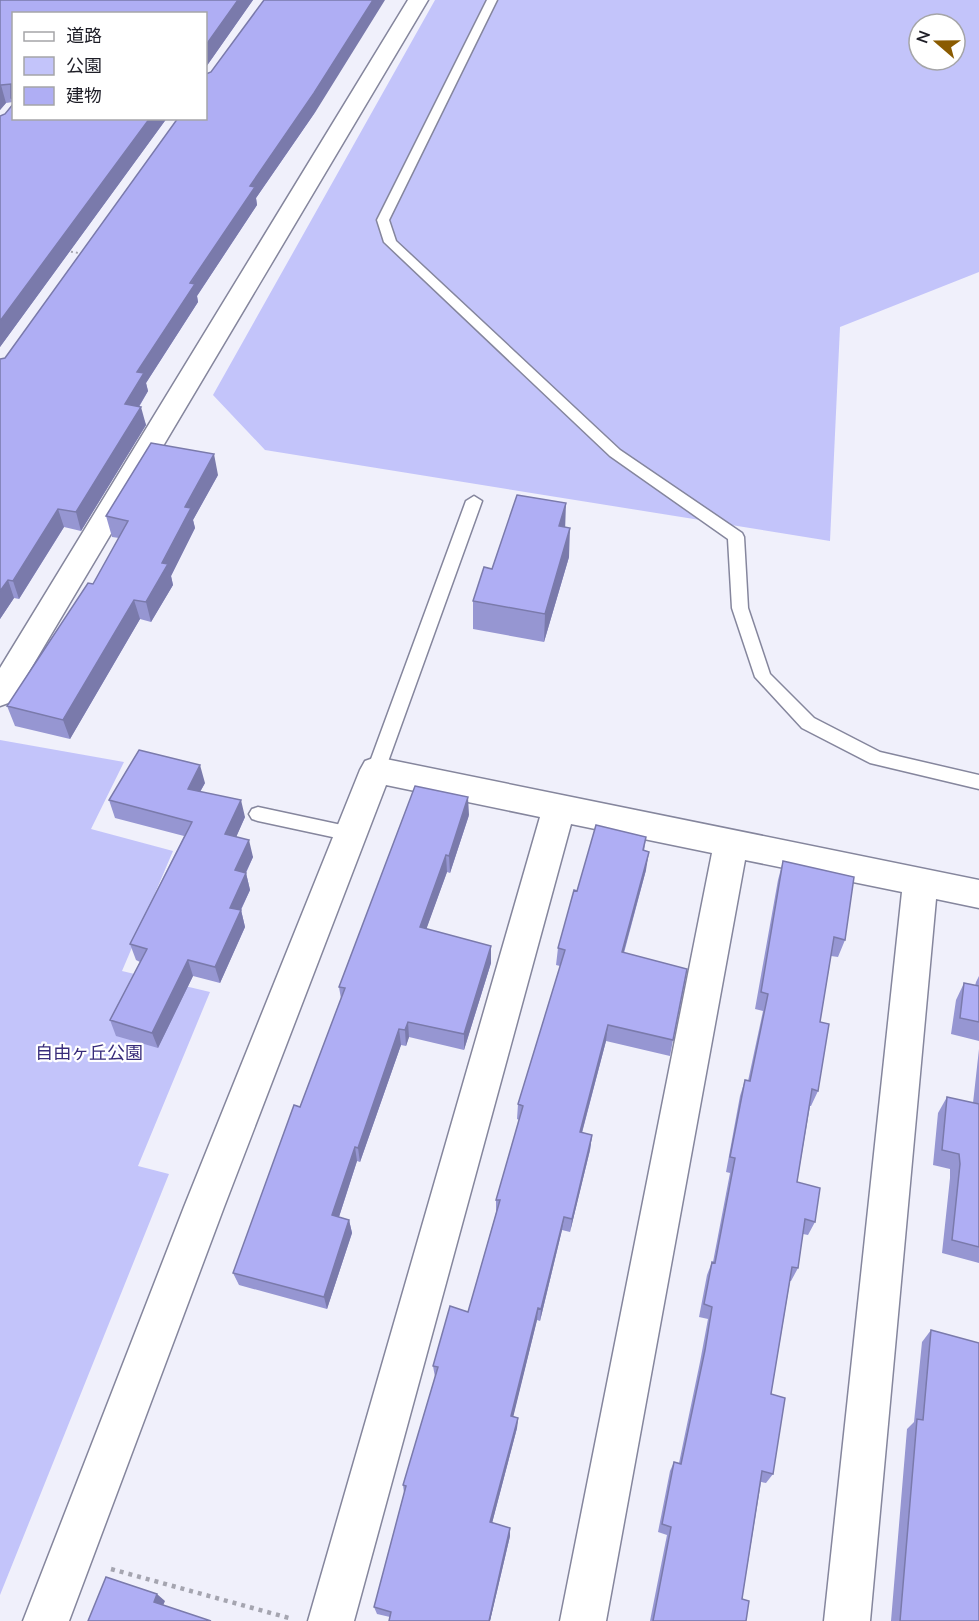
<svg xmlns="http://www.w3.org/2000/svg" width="979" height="1621" font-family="'Nunito Sans','Noto Sans JP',sans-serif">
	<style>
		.green { fill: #c3c4fa; fill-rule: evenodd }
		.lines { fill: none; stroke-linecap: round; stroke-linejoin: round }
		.service-casing { stroke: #85869d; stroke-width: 3 }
		.minor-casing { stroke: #85869d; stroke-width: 3 }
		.path-far1 { stroke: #a5a5b0; stroke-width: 2; stroke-dasharray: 2 3; stroke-linecap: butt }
		.path { stroke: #a5a5b0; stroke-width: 4.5; stroke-dasharray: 4 5; stroke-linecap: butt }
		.service { fill: #fff; fill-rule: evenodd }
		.minor { fill: #fff; fill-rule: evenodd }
		.wall { fill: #9696d2 }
		.shaded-wall { fill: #7a7aab }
		.building { fill: #afaef4; stroke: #7a7aab; stroke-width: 1.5 }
		.labels { text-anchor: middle; stroke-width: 4.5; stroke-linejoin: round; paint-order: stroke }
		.park-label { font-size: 18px; fill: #382c7b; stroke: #fff }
	</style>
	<rect width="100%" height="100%" fill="#f0f0fb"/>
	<path class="green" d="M 435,0 L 979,0 L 979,272 L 840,327 L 830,541 L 265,450 L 213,395 ZM 919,24 L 955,24 L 955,60 L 919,60 Z
		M 0,740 L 124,762 L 91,829 L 173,851 L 122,971 L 210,992 L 138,1166 L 169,1174 L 0,1595 Z"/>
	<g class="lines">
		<defs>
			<path id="service" d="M 487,0 L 497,0 L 389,220 L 396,241 L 620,450 L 742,533 L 744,537 L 748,608 L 770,674 L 814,718 L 880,752 L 979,775 L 979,789 L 870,763 L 802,728 L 755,677 L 732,608 L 728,539 L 610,456 L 384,242 L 377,220 Z
				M 474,496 L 482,501 L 385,770 L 382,775 L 376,777 L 370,775 L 367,770 L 466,501 Z
				M 258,807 L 351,827 L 357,829 L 360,834 L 357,839 L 351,841 L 258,821 L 252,819 L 249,814 L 252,809 Z"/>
			<path id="minor" d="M 408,0 L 428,0 L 11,702 L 0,706 L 0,668 Z
				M 376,757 L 979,880 L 979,908 L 936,899 L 870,1621 L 824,1621 L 902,892 L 745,860 L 606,1621 L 560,1621 L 712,853 L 571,824 L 354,1621 L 308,1621 L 540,817 L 386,785 L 224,1207 L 69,1621 L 23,1621 L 184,1207 L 360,770 L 365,761 Z"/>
		</defs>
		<use href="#service" class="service-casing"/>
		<use href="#minor" class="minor-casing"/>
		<path class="path-far1" d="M 66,251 L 85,254"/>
		<path class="path" d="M 111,1569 L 289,1618"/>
		<use href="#service" class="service"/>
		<use href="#minor" class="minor"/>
	</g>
	<path class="wall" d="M 0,0 L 253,0 L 206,67 L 14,14 L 14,118 L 167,118 L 0,347 L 5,114 L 13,103 L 13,102 L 6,103 L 0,110 Z
		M 316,111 L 256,198 L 257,205 L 197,296 L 198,302 L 146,383 L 148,391 L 139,407 L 146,425 L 81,531 L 64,527 L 19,599 L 14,598 L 0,619 L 5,358 Z
		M 218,475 L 193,520 L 195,528 L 171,576 L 173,585 L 151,622 L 140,619 L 70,739 L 15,726 L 7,706 L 93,584 L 119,538 L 112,537 L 106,516 Z
		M 565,527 L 569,557 L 544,642 L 473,629 L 473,601 L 492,569 Z
		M 205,783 L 200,792 L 245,817 L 236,837 L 253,857 L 246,873 L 250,890 L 241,910 L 245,927 L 220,983 L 193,976 L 158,1048 L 116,1036 L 110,1020 L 140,962 L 136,960 L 130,944 L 184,836 L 115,818 L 109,800 Z
		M 469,815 L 450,873 L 447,872 L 426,929 L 491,946 L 491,963 L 464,1050 L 409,1037 L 406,1046 L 401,1045 L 360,1162 L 357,1161 L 339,1217 L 349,1220 L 352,1233 L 327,1309 L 239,1285 L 233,1273 L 300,1107 L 341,999 L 339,987 Z
		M 646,837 L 644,851 L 646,870 L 624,953 L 673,1040 L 670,1056 L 606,1041 L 582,1133 L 592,1135 L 590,1150 L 570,1232 L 562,1230 L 540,1321 L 537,1320 L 513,1416 L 518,1418 L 517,1428 L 492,1523 L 510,1528 L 510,1536 L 490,1621 L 389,1621 L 390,1617 L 377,1614 L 374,1607 L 404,1493 L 403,1485 L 435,1377 L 433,1366 L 468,1312 L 496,1213 L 496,1200 L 519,1120 L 517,1119 L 518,1104 L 560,966 L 556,965 L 558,948 L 577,891 Z
		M 783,861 L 845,940 L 838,957 L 831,956 L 820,1022 L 818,1091 L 811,1106 L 810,1106 L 797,1182 L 815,1222 L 808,1235 L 803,1234 L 798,1268 L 791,1281 L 790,1281 L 771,1394 L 773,1474 L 766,1483 L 761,1482 L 742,1599 L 746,1621 L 650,1621 L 667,1535 L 658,1532 L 670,1471 L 674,1462 L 679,1463 L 700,1362 L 708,1319 L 699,1317 L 707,1275 L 712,1262 L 713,1262 L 730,1173 L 726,1172 L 740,1096 L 745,1080 L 748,1081 L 763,1011 L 755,1009 L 778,880 Z
		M 979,976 L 979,1041 L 951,1034 L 956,1000 L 964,983 L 975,986 L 976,982 Z
		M 979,1049 L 979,1263 L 942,1253 L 950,1178 L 950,1169 L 933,1165 L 938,1113 L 947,1097 L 973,1103 Z
		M 931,1330 L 979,1621 L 891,1621 L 907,1429 L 914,1422 L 922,1342 Z"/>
	<path class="shaded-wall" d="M 238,0 L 253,0 L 206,67 L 206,45 Z
		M 373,0 L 385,0 L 316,111 L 256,198 L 257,205 L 197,296 L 198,302 L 146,383 L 148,391 L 129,423 L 125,404 L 137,372 L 250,186 Z
		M 1,85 L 6,103 L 0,110 L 0,86 Z
		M 150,118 L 167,118 L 0,347 L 0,321 Z
		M 141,407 L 146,425 L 81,531 L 76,512 Z
		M 214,454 L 218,475 L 193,520 L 195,528 L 171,576 L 173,585 L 151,622 L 146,602 L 185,507 Z
		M 566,503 L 565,532 L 559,526 Z
		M 58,509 L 64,527 L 19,599 L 13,581 Z
		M 570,528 L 569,557 L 544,642 L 545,614 Z
		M 8,580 L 14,598 L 0,619 L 0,591 Z
		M 134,600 L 140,619 L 70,739 L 63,720 Z
		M 200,765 L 205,783 L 192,806 L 188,789 Z
		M 468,797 L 469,815 L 450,873 L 449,856 Z
		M 241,800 L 245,817 L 230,851 L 225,834 Z
		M 249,840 L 253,857 L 239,887 L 235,870 Z
		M 649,852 L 646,870 L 619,969 L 622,952 Z
		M 446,855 L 447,872 L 421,944 L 420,927 Z
		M 246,873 L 250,890 L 234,924 L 230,908 Z
		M 241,910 L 245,927 L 220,983 L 215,967 Z
		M 491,946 L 491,963 L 464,1050 L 464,1034 Z
		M 188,960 L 193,976 L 158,1048 L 152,1033 Z
		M 408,1022 L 409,1037 L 406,1046 L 405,1030 Z
		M 608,1025 L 606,1041 L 578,1147 L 580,1132 Z
		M 399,1029 L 401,1045 L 360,1162 L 358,1148 Z
		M 592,1135 L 590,1150 L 570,1232 L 572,1219 Z
		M 355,1147 L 357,1161 L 335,1229 L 332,1215 Z
		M 564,1217 L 562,1230 L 540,1321 L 541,1309 Z
		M 349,1220 L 352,1233 L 327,1309 L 324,1297 Z
		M 538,1308 L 537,1320 L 511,1426 L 511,1416 Z
		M 518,1418 L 517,1428 L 490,1531 L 490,1522 Z
		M 510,1528 L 510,1536 L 490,1621 L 489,1621 Z
		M 157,1594 L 165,1601 L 162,1608 L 154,1602 Z"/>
	<path class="building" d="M 0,0 L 238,0 L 206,45 L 206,14 L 14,14 L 14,99 L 11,98 L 11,84 L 1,85 L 0,86 Z
		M 264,0 L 373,0 L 314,93 L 250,186 L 255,187 L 190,283 L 195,284 L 137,372 L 144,373 L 125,404 L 141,407 L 76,512 L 58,509 L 13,581 L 8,580 L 0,591 L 0,359 L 5,358 L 178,118 L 206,118 L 206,74 L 211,72 Z
		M 14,103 L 14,118 L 150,118 L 0,321 L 0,116 L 5,114 Z
		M 151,443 L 214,454 L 185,507 L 191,508 L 162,563 L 168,564 L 146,602 L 134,600 L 63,720 L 7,706 L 88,583 L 93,584 L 128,521 L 106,516 Z
		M 517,495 L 566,503 L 559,526 L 570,528 L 545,614 L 473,601 L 484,567 L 492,569 Z
		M 139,750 L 200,765 L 188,789 L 241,800 L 225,834 L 249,840 L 235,870 L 246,873 L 230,908 L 241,910 L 215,967 L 188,960 L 152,1033 L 110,1020 L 147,949 L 130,944 L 192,822 L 109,800 Z
		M 415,786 L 468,797 L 449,856 L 446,855 L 420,927 L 491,946 L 464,1034 L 408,1022 L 405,1030 L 399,1029 L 358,1148 L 355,1147 L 332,1215 L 349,1220 L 324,1297 L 233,1273 L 294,1105 L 300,1107 L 345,988 L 339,987 Z
		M 596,825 L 646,837 L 643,850 L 649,852 L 622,952 L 687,969 L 673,1040 L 608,1025 L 580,1132 L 592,1135 L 572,1219 L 564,1217 L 541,1309 L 538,1308 L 511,1416 L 518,1418 L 490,1522 L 510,1528 L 489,1621 L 389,1621 L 391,1612 L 374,1607 L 406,1486 L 403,1485 L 438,1367 L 433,1366 L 450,1306 L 468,1312 L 500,1200 L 496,1200 L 523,1106 L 518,1104 L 565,950 L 558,948 L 574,890 L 577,891 Z
		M 783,861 L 854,877 L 845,940 L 834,937 L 820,1022 L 829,1024 L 818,1091 L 812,1089 L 797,1182 L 820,1188 L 815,1222 L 805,1219 L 798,1268 L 792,1267 L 771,1394 L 785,1398 L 773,1474 L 762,1471 L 742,1599 L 749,1601 L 746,1621 L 653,1621 L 671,1527 L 662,1524 L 674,1462 L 681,1464 L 705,1350 L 712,1307 L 704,1304 L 712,1262 L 715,1263 L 735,1158 L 730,1157 L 745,1080 L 750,1081 L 768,994 L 761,992 Z
		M 964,983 L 979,986 L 979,1022 L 960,1018 Z
		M 947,1097 L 979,1104 L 979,1247 L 952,1240 L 960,1164 L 959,1154 L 942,1150 Z
		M 931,1330 L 979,1343 L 979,1621 L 900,1621 L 917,1419 L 923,1420 Z
		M 106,1577 L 157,1594 L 154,1602 L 211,1621 L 88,1621 Z"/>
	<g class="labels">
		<g class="park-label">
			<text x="89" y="1059">自由ヶ丘公園</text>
		</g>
	</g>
	<rect x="12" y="12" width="195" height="108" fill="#ffffff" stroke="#a5a5a8" stroke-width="1.5"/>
	<rect x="24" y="32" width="30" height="9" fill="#ffffff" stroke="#a5a5a8" stroke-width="1.5"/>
	<text x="66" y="42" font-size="18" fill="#1d1d26">道路</text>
	<rect x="24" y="57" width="30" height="18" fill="#c3c4fa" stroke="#a5a5a8" stroke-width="1.5"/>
	<text x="66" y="72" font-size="18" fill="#1d1d26">公園</text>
	<rect x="24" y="87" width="30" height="18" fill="#afaef4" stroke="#a5a5a8" stroke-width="1.5"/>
	<text x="66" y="102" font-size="18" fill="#1d1d26">建物</text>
	<g transform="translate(937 42) rotate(290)"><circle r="28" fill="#ffffff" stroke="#a5a5a8" stroke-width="1.5"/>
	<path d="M0-4.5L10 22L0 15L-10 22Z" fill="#8a5b00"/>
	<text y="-9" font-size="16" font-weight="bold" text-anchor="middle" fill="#1d1d26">N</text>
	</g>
</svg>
